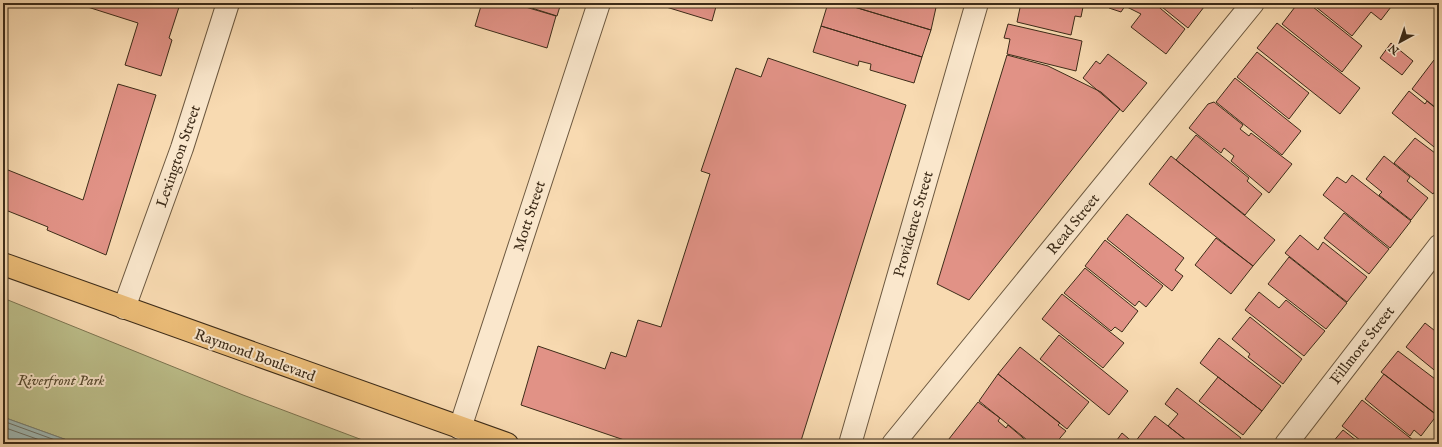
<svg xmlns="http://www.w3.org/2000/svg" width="1442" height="447" font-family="'IM FELL English',serif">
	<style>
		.green { fill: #bdc08c; stroke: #7d7652 }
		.water { fill: #a0b9b4; stroke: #788176 }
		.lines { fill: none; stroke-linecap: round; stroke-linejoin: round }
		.shore { stroke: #6e7266; stroke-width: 1 }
		.building { fill: #e19286; stroke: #3d2c19 }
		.street-casing { stroke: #6c583f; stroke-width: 24 }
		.primary-casing { stroke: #3d2c19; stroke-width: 24 }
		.street { stroke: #fae7cc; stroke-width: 22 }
		.primary { stroke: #ecbd78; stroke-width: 22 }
		.labels { text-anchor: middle; stroke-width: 4; stroke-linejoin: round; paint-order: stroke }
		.street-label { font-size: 15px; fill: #3d2c19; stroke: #fae7cc }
		.park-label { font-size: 15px; font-style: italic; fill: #574a30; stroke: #fae7cc }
	</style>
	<rect width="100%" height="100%" fill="#f8dab1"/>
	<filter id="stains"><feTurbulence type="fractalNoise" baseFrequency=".005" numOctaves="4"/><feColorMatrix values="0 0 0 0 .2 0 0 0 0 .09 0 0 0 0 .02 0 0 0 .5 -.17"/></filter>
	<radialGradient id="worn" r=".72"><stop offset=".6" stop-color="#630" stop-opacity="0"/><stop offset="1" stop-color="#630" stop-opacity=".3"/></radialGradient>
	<path class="green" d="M 3,298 L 243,395 L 373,444 L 78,444 L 3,417 Z"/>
	<path class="water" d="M 3,417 L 78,444 L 3,444 Z"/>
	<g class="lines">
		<path class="shore" d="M 3,421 L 66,444
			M 3,427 L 51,444"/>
	</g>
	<path class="building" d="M 75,3 L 183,3 L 183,5 L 180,4 L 169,38 L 172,40 L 161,76 L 125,65 L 138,23 Z
		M 395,3 L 414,3 L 413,8 Z
		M 471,3 L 512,3 L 556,16 L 547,48 L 475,26 L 481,6 Z
		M 516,3 L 561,3 L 557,16 Z
		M 653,3 L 717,3 L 712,21 Z
		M 828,3 L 841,3 L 931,30 L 922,57 L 821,26 Z
		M 841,3 L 937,3 L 931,30 Z
		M 1021,3 L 1073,3 L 1083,7 L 1081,17 L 1075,16 L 1071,35 L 1017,22 Z
		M 1111,3 L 1154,3 L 1185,29 L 1166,54 L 1131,27 L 1141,14 L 1125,6 L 1121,12 L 1109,8 Z
		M 1157,3 L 1207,3 L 1188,28 Z
		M 1298,3 L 1308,3 L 1362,46 L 1342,72 L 1282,24 Z
		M 1311,3 L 1394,3 L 1381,20 L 1371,12 L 1352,36 Z
		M 1277,23 L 1360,88 L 1340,114 L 1257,48 Z
		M 1008,24 L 1082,41 L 1076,71 L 1007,54 L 1010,39 L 1004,38 Z
		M 821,26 L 922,57 L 914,83 L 870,70 L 871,64 L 859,61 L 858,66 L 813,52 Z
		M 1391,43 L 1413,61 L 1402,75 L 1380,58 Z
		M 1257,52 L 1309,93 L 1289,119 L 1237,77 Z
		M 1108,54 L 1147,83 L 1123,112 L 1083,78 L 1096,61 L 1100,64 Z
		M 1007,55 L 1048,66 L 1101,92 L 1120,109 L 969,300 L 937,284 Z
		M 768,58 L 906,105 L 800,444 L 636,444 L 521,405 L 538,346 L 605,369 L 611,352 L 626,357 L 638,320 L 661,327 L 710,174 L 701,171 L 736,68 L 761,77 Z
		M 1434,60 L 1439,65 L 1439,102 L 1435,107 L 1412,89 Z
		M 1235,78 L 1301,131 L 1282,155 L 1216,102 Z
		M 118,84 L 156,95 L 106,255 L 47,230 L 48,227 L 3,209 L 3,168 L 83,200 Z
		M 1409,91 L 1425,104 L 1427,101 L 1439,111 L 1439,151 L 1392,113 Z
		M 1214,102 L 1243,125 L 1240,129 L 1249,136 L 1251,133 L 1292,164 L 1269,193 L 1231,161 L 1234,156 L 1224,148 L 1221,153 L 1189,128 L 1208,104 Z
		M 1196,135 L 1249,178 L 1247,181 L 1262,194 L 1245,215 L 1176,160 Z
		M 1415,138 L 1439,156 L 1439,186 L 1433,194 L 1394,163 Z
		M 1171,156 L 1275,240 L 1253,266 L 1149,184 Z
		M 1384,156 L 1410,177 L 1407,181 L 1428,198 L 1411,220 L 1379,195 L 1382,192 L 1366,179 Z
		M 1352,175 L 1411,221 L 1390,248 L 1323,195 L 1337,177 L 1346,183 Z
		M 1344,213 L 1389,249 L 1369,274 L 1324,238 Z
		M 1127,214 L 1184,258 L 1175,270 L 1183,276 L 1172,291 L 1107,239 Z
		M 1300,235 L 1318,250 L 1323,242 L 1367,277 L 1347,302 L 1285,253 Z
		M 1216,238 L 1253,266 L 1231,294 L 1195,265 Z
		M 1105,240 L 1163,286 L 1146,307 L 1139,301 L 1135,306 L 1085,266 Z
		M 1289,257 L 1347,303 L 1326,329 L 1268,284 Z
		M 1085,268 L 1138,311 L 1122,332 L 1115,327 L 1111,331 L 1064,293 Z
		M 1259,292 L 1279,308 L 1286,300 L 1325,331 L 1304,356 L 1245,310 Z
		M 1062,294 L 1124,343 L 1103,368 L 1042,319 Z
		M 1250,317 L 1302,359 L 1283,384 L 1248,357 L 1250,354 L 1232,339 Z
		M 1425,323 L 1439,334 L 1439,374 L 1406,347 Z
		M 1059,335 L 1128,391 L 1109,415 L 1040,359 Z
		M 1219,338 L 1281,386 L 1262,411 L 1200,363 Z
		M 1020,347 L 1089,402 L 1067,429 L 998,374 Z
		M 1398,351 L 1439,382 L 1439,417 L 1381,372 Z
		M 998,374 L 1060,423 L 1058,425 L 1066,431 L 1055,444 L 1032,444 L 979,401 Z
		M 1384,374 L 1437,415 L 1421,436 L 1414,430 L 1410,436 L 1365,399 Z
		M 1218,377 L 1262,411 L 1243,435 L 1199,401 Z
		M 1177,388 L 1241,438 L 1236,444 L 1191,444 L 1168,426 L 1178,414 L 1165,404 Z
		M 1362,400 L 1418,444 L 1365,444 L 1342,426 Z
		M 978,402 L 1000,418 L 998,421 L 1006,428 L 1008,425 L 1030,444 L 945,444 Z
		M 1155,416 L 1168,426 L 1191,444 L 1137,444 L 1135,442 Z
		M 1343,430 L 1361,444 L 1331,444 Z
		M 1122,433 L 1135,444 L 1114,444 Z"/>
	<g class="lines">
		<defs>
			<path id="street" d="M 124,308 L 182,148 L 228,3
				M 460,428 L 599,3
				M 850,444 L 977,3
				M 893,444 L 1253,3
				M 1286,444 L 1439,246"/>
			<path id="primary" d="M 3,264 L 507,444"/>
		</defs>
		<use href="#street" class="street-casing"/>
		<use href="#primary" class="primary-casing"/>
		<use href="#street" class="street"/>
		<use href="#primary" class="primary"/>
	</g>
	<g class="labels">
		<g class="street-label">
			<text transform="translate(178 156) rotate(-71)" y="5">Lexington Street</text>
			<text transform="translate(529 216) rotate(-72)" y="5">Mott Street</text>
			<text transform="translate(913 224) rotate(-74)" y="5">Providence Street</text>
			<text transform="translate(1073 224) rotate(-51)" y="5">Read Street</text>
			<text transform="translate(1362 345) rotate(-52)" y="5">Fillmore Street</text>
			<text transform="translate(255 355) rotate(20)" y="5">Raymond Boulevard</text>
		</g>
		<g class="park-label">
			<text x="61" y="385">Riverfront Park</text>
		</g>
	</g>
	<rect width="1442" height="447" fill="none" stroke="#f8dab1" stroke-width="16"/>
	<rect x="4" y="4" width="1434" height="439" fill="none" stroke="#3d2c19" stroke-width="2"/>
	<rect x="8" y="8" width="1426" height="431" fill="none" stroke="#3d2c19"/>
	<g transform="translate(1400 42) rotate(220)" stroke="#fae7cc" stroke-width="3" paint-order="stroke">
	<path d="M0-3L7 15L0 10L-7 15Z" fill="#3d2c19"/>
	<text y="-6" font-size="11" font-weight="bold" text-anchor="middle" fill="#3d2c19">N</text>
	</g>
	<rect width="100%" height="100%" filter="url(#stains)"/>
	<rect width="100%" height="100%" fill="url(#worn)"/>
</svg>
